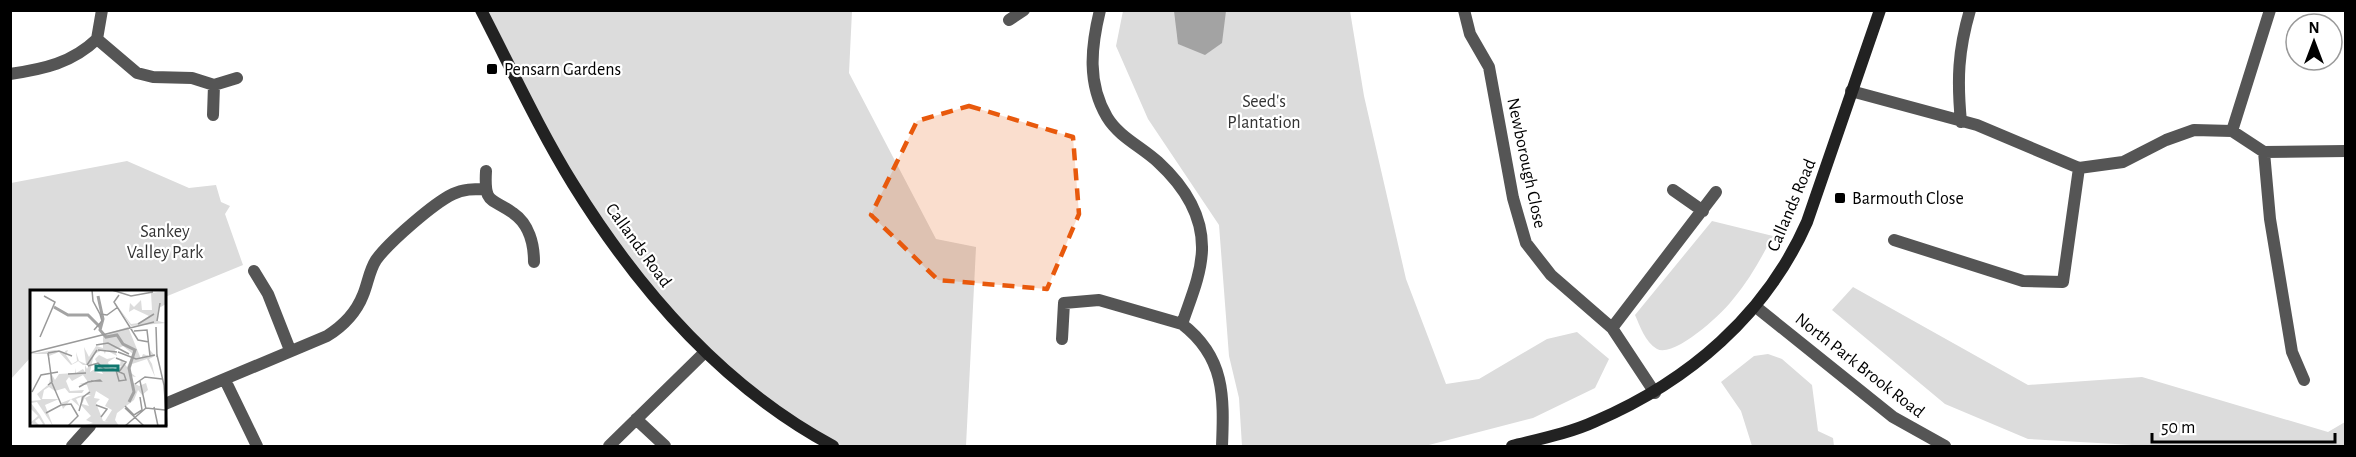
<svg xmlns="http://www.w3.org/2000/svg" width="2356" height="457" font-family="'Alegreya Sans',sans-serif">
	<style>
		.green { fill: #dcdcdc }
		.water { fill: #a3a3a3 }
		.lines { fill: none; stroke-linecap: round; stroke-linejoin: round }
		.street { stroke: #555; stroke-width: 12 }
		.secondary { stroke: #222; stroke-width: 12 }
		.marked { fill: #e8590c; fill-opacity: 0.2; stroke: #e8590c; stroke-width: 4.5; stroke-dasharray: 12 8; stroke-linejoin: round }
		.poi-dot { fill: #000; stroke: #fff; stroke-width: 2 }
		.labels { text-anchor: middle; stroke-width: 4.5; stroke-linejoin: round; paint-order: stroke }
		.poi-label { font-size: 18px; fill: #000; stroke: #fff; text-anchor: start }
		.park-label { font-size: 18px; fill: #333; stroke: #fff }
		.street-label { font-size: 18px; fill: #000; stroke: #fff }
		.inset-river { fill: none; stroke: #a3a3a3; stroke-width: 3 }
		.inset-road { fill: none; stroke: #999; stroke-width: 1.5 }
		.view { fill: #0f766e; fill-opacity: 0.15; stroke: #0f766e; stroke-width: 3 }
		.inset-edge { fill: none; stroke: #000; stroke-width: 3 }
	</style>
	<rect width="100%" height="100%" fill="#fff"/>
	<path class="green" d="M 481,11 L 852,11 L 849,73 L 936,239 L 976,247 L 966,446 L 833,446 L 756,398 L 663,308 L 573,183 Z
		M 1123,11 L 1350,11 L 1364,96 L 1406,279 L 1446,384 L 1479,379 L 1547,339 L 1577,332 L 1609,359 L 1595,388 L 1533,418 L 1425,446 L 1242,446 L 1239,398 L 1229,356 L 1219,225 L 1148,119 L 1116,46 Z
		M 127,161 L 189,188 L 216,185 L 221,202 L 230,206 L 225,214 L 243,265 L 165,297 L 165,292 L 32,292 L 31,357 L 11,379 L 11,183 Z
		M 1712,221 L 1773,236 C 1761,258 1750,279 1734,298 C 1723,313 1675,358 1657,349 C 1645,342 1640,326 1635,315 Z
		M 1853,287 L 2028,385 L 2142,377 L 2328,432 L 2345,422 L 2345,446 L 2150,446 L 2028,439 L 1945,404 L 1832,310 Z
		M 1768,354 L 1782,359 L 1812,385 L 1818,431 L 1833,438 L 1834,446 L 1752,446 L 1741,411 L 1721,382 L 1754,356 Z"/>
	<path class="water" d="M 1174,11 L 1226,11 L 1222,43 L 1205,55 L 1178,44 Z"/>
	<g class="lines">
		<path class="street" d="M 102,10 L 97,39 L 137,73 L 153,77 L 192,78 L 214,85
			M 1100,10 C 1091,47 1087,83 1107,117 C 1119,137 1142,147 1158,162 C 1183,185 1203,215 1202,250 C 1201,276 1190,300 1182,324 C 1225,357 1224,396 1222,446
			M 1464,10 L 1470,34 L 1489,67 L 1513,198 L 1526,243 L 1551,275 L 1612,328 L 1655,393
			M 1009,20 L 1024,10
			M 10,74 C 44,69 72,63 97,39
			M 1851,91 L 1977,125 L 2079,168 L 2123,162 L 2166,140 L 2194,130 L 2232,131 L 2264,152 L 2346,151
			M 213,115 L 214,85 L 237,78
			M 1961,122 C 1957,80 1958,51 1970,10
			M 2232,131 L 2270,10
			M 2264,152 L 2270,219 L 2292,352 L 2304,380
			M 486,171 C 484,205 491,197 513,213 C 529,224 534,244 534,262
			M 1673,190 L 1703,211
			M 1894,240 L 2023,281 L 2063,282 L 2079,168
			M 254,271 L 268,294 L 290,350
			M 1756,307 L 1893,417 L 1945,446
			M 1612,328 L 1716,192
			M 1062,339 L 1064,303 L 1099,300 L 1182,324
			M 225,380 L 257,446
			M 165,404 L 327,336 C 343,326 356,313 363,295 C 368,283 369,271 376,260 C 389,242 434,203 453,194 C 463,189 474,189 485,189
			M 636,419 L 665,446
			M 72,446 L 90,426
			M 609,446 L 705,352"/>
		<path class="secondary" d="M 481,10 C 511,68 539,129 573,184 C 638,289 723,387 833,446
			M 1512,446 C 1540,439 1570,433 1596,421 C 1689,381 1766,315 1807,222 L 1880,10"/>
	</g>
	<path class="marked" d="M 969,106 L 1073,137 L 1079,214 L 1047,289 L 938,280 L 871,215 L 917,121 Z"/>
	<g class="poi-dot">
		<rect x="486" y="63" width="12" height="12" rx="3"/>
		<rect x="1834" y="192" width="12" height="12" rx="3"/>
	</g>
	<g class="labels">
		<g class="poi-label">
			<text x="504" y="75">Pensarn Gardens</text>
			<text x="1852" y="204">Barmouth Close</text>
		</g>
		<g class="park-label">
			<text x="1264" y="107">Seed's<tspan x="1264" dy="21">Plantation</tspan></text>
			<text x="165" y="237">Sankey<tspan x="165" dy="21">Valley Park</tspan></text>
		</g>
		<g class="street-label">
			<text transform="translate(1527 163) rotate(78)" y="6">Newborough Close</text>
			<text transform="translate(1791 205) rotate(-67)" y="6">Callands Road</text>
			<text transform="translate(639 245) rotate(54)" y="6">Callands Road</text>
			<text transform="translate(1860 365) rotate(38)" y="6">North Park Brook Road</text>
		</g>
	</g>
	<g transform="translate(30 290)">
		<rect width="136" height="136" fill="#fff"/>
		<path d="M 135,1 L 136,14 L 129,18 L 128,31 L 136,33 L 101,36 L 85,13 L 101,34 L 109,33 L 119,26 L 104,19 L 99,22 L 100,13 L 104,17 L 111,10 L 112,20 L 122,20 L 121,3 ZM 98,37 L 111,69 L 113,64 L 119,66 L 120,60 L 125,66 L 119,69 L 122,74 L 125,87 L 117,69 L 102,74 L 100,82 L 106,87 L 100,86 L 102,92 L 109,96 L 116,93 L 118,100 L 112,105 L 108,100 L 104,110 L 87,123 L 85,130 L 89,136 L 51,136 L 63,133 L 56,130 L 61,126 L 51,115 L 51,107 L 46,109 L 50,117 L 41,109 L 33,119 L 31,113 L 49,106 L 56,105 L 52,114 L 59,116 L 55,108 L 61,105 L 55,105 L 59,101 L 57,95 L 49,94 L 58,92 L 53,85 L 42,91 L 39,87 L 36,91 L 40,101 L 54,100 L 52,103 L 39,103 L 35,98 L 25,101 L 19,97 L 14,100 L 12,109 L 29,109 L 15,115 L 23,136 L 7,112 L 1,113 L 10,125 L 15,134 L 14,136 L 10,136 L 13,134 L 9,128 L 5,131 L 10,136 L 0,133 L 8,126 L 0,118 L 0,111 L 11,110 L 7,104 L 19,94 L 21,83 L 25,90 L 29,84 L 45,83 L 45,78 L 46,83 L 53,79 L 55,82 L 55,75 L 57,79 L 59,75 L 53,75 L 48,71 L 47,72 L 41,75 L 29,62 L 19,66 L 20,72 L 17,64 L 0,64 L 25,60 L 36,64 L 35,61 L 38,60 L 36,65 L 42,74 L 47,71 L 46,62 L 49,71 L 56,74 L 54,57 L 59,67 L 66,56 L 73,58 L 73,46 L 69,46 ZM 93,56 L 103,64 L 97,77 L 91,69 L 90,75 L 86,75 L 91,76 L 88,80 L 80,79 L 78,72 L 86,67 L 77,69 L 69,65 L 65,69 L 73,84 L 65,82 L 68,77 L 60,82 L 64,64 L 73,60 L 75,64 L 76,60 L 87,66 L 85,60 ZM 66,101 L 79,109 L 75,116 L 82,120 L 75,131 L 79,132 L 73,131 L 66,113 L 70,109 L 64,108 Z" fill="#dcdcdc" fill-rule="evenodd"/>
		<path class="inset-river" d="M 68,6 L 73,29 L 70,40 L 76,47 L 87,45 L 93,54 L 105,60 L 99,78 L 104,102 L 99,112M 24,17 L 38,25 L 58,25 L 70,37"/>
		<path class="inset-road" d="M 62,0 L 63,11 L 70,24 L 77,25 L 88,17M 82,0 L 101,6 L 123,2M 89,5 L 84,12 L 108,50 L 119,52M 127,31 L 130,13M 108,34 L 124,24M 126,37 L 127,67M 64,40 L 72,31 L 70,24M 104,41 L 117,40 L 120,66M 10,47 L 25,12 L 14,6M 66,55 L 78,53 L 99,64M 68,60 L 87,62M 88,62 L 106,69 L 125,65M 0,63 L 124,32M 18,63 L 22,92 L 18,95M 18,63 L 29,61 L 42,66M 127,65 L 134,95 L 137,136M 86,68 L 96,72 L 89,82M 57,75 L 67,60M 58,76 L 68,73 L 75,80 L 83,79M 83,79 L 94,84 L 96,90 L 89,91 L 86,80M 38,84 L 56,83M 110,91 L 116,119M 22,93 L 31,114M 105,94 L 115,87 L 132,89M 49,97 L 58,92 L 70,90 L 71,91 L 61,91M 2,102 L 11,85 L 28,82M 66,115 L 77,119 L 71,127M 95,116 L 104,125 L 112,120 L 110,107M 124,117 L 128,136M 95,118 L 114,136M 49,121 L 53,107 L 60,102M 16,123 L 31,115 L 41,114 L 48,126 L 38,136M 95,136 L 116,118 L 135,120"/>
		<path class="view" d="M 66,76 L 88,76 L 88,80 L 66,80 Z"/>
		<rect width="136" height="136" class="inset-edge"/>
	</g>
	<rect width="2356" height="457" fill="none" stroke="#000000" stroke-width="24"/>
	<g transform="translate(2314 42)"><circle r="28" fill="#ffffff" stroke="#999999" stroke-width="1.5"/>
	<path d="M0-4.5L10 22L0 15L-10 22Z" fill="#000000"/>
	<text y="-9" font-size="16" font-weight="bold" text-anchor="middle" fill="#000000">N</text>
	</g>
	<path d="M2152 433v9h183v-9" fill="none" stroke="#000000" stroke-width="3"/>
	<text x="2161" y="433" font-size="18" fill="#000000" stroke="#ffffff" stroke-width="4.5" paint-order="stroke">50 m</text>
</svg>
